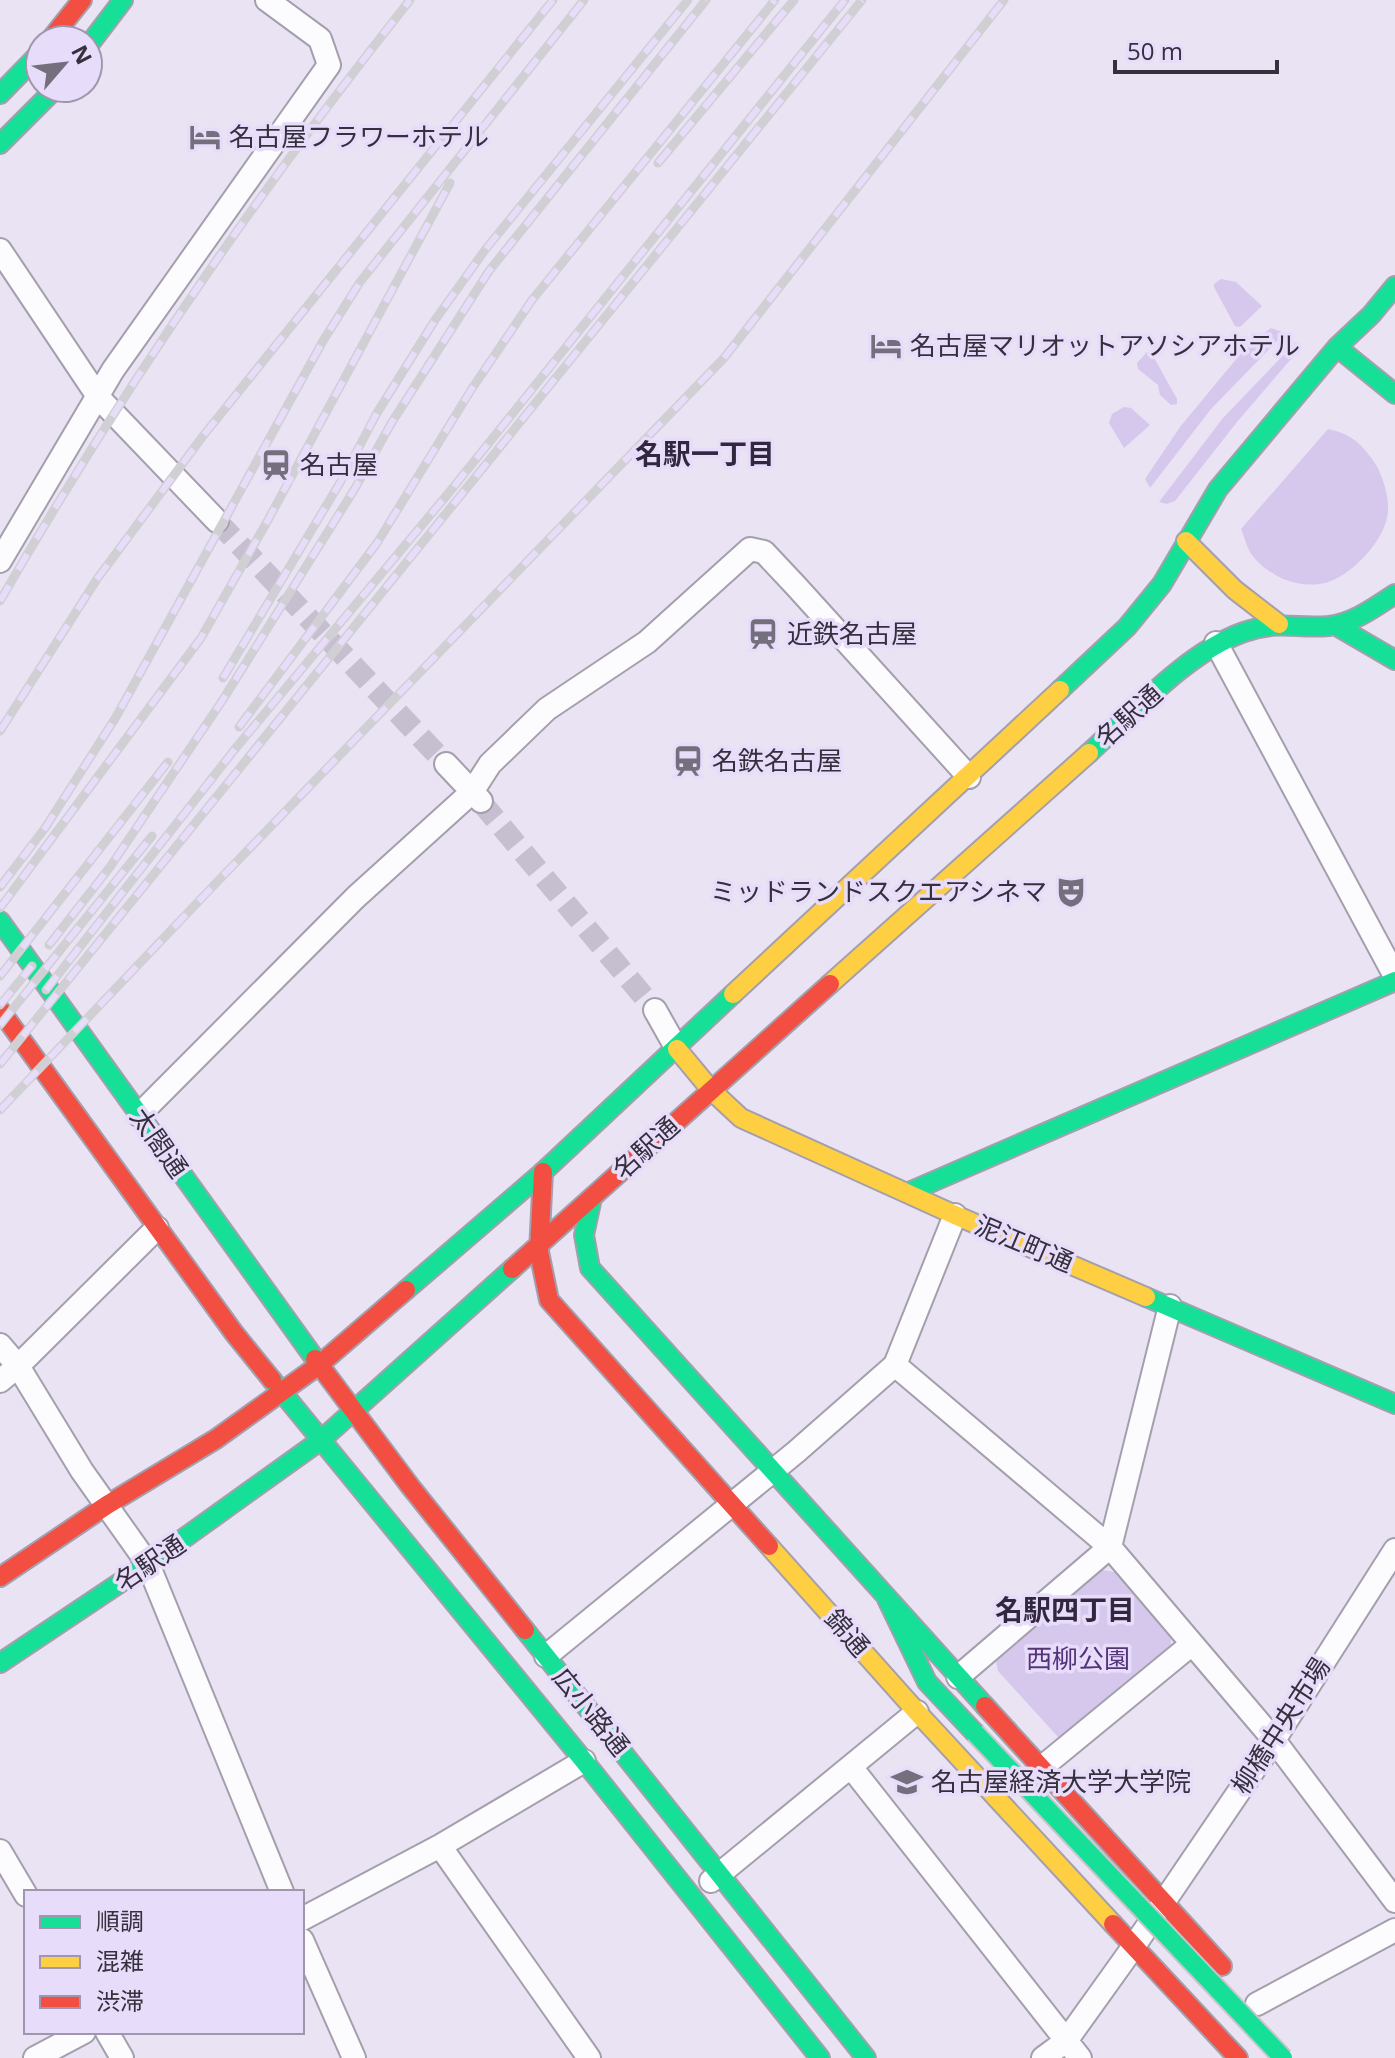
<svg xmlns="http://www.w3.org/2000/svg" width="1395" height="2058" font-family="'Open Sans','Noto Sans JP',sans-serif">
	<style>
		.green { fill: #d6c8ec }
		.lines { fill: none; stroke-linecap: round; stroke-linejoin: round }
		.street-tunnel { stroke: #c5bfcf; stroke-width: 22; stroke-dasharray: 22 11; stroke-linecap: butt }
		.street-casing { stroke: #a49fac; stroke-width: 26 }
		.fast-casing { stroke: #a49fac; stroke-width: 22 }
		.slow-casing { stroke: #a49fac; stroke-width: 22 }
		.jam-casing { stroke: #a49fac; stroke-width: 22 }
		.street { stroke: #fcfbfd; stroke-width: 22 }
		.fast { stroke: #16e098; stroke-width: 18 }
		.slow { stroke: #ffcf43; stroke-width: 18 }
		.jam { stroke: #f24e42; stroke-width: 18 }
		.rail-casing { stroke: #d0cfd3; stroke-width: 9 }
		.rail { stroke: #e8dcfb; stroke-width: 6; stroke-dasharray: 18; stroke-linecap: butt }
		.fast-bridge-casing { stroke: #c7c3cc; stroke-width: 22; stroke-linecap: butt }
		.fast-bridge { stroke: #16e098; stroke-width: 18 }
		.labels { text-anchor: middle; stroke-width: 7; stroke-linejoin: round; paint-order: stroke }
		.poi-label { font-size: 26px; fill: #35303c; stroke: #e8dcfb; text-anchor: start }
		.street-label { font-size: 26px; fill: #35303c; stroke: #e8dcfb }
		.park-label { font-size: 26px; fill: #543478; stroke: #e8dcfb }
		.neighbourhood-label { font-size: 28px; font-weight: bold; fill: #31273f; stroke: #e8dcfb }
	</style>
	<rect width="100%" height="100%" fill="#e9e3f4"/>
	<path class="green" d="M 1221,279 L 1236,282 L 1262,306 L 1240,327 L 1235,326 L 1214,287 L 1214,284 Z
		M 1271,328 L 1285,333 L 1211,409 L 1150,488 L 1145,479 L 1180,427 L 1247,346 Z
		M 1296,342 L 1297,352 L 1237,422 L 1175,501 L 1167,504 L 1159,502 L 1223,418 Z
		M 1147,352 L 1152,354 L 1177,399 L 1177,404 L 1171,405 L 1160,395 L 1158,385 L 1138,369 L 1137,363 Z
		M 1124,407 L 1131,408 L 1150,425 L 1124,448 L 1109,423 L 1112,414 Z
		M 1328,429 C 1350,434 1359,441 1372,459 C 1382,472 1389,495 1388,512 C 1386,538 1355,572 1331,581 C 1315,587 1298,585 1283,579 C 1271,573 1257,564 1250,552 C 1246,545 1244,536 1241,529 Z
		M 1103,1570 L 1115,1572 L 1171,1639 L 1171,1649 L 1066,1737 L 1058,1737 L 998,1671 L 996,1661 Z"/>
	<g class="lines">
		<path class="street-tunnel" d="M 217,521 L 446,764
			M 481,802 L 655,1010"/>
		<defs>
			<path id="street" d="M 0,250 L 99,398 L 217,521
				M 0,561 L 113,370 L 329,65 L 320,39 L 267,0
				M 1216,643 L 1395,976
				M 446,764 L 481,801
				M 655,1010 L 677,1049
				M 139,1115 L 356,897 L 472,792 L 490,764 L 547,709 L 647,642 L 750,549 L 764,552 L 796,586 L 969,777
				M 0,1345 L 18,1366 L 82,1471 L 148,1564 L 282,1892
				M 895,1365 L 1110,1547 L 1274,1740 L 1395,1901
				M 0,1381 L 18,1366 L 157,1228
				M 546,1656 L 796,1452 L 895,1365 L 955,1215
				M 958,1677 L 1110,1547 L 1170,1306
				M 851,1767 L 1080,2058
				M 1041,1768 L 1192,1644
				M 440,1846 L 589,2058
				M 0,1851 L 26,1895
				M 711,1881 L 917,1712
				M 302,1919 L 440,1846 L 584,1761
				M 302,1940 L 354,2058
				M 1257,2004 L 1395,1930
				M 107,2032 L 122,2058
				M 35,2058 L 84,2032
				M 1043,2058 L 1066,2041 L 1134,1946 L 1274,1740 L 1395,1550"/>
			<path id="fast" d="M 88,46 L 123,0
				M 0,94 L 40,53
				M 0,144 L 56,88
				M 1337,347 L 1371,315 L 1395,286
				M 1335,625 L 1395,660
				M 1060,690 L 1127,627 L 1162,584 L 1218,489 L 1337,347 L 1395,394
				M 1089,753 C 1133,713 1187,652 1244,632 C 1277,620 1297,629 1329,626 C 1354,623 1375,607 1395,594
				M 0,921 L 315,1359
				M 909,1192 L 1395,981
				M 592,1198 L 584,1235 L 590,1268 L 985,1706
				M 406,1290 L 543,1172 L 733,994
				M 1146,1297 L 1395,1404
				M 272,1380 L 584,1761 L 820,2058
				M 887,1599 L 927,1682 L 975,1733
				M 525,1630 L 866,2058
				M 0,1663 L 148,1564 L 321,1440 L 512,1269"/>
			<path id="slow" d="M 1186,541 L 1235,590 L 1279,624
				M 830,984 L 1089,753
				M 733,994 L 1060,690
				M 677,1049 L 711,1090 L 741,1118 L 955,1215 L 1146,1297
				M 769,1546 L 917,1712 L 1113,1924"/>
			<path id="jam" d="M 50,40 L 82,0
				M 0,1010 L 234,1333 L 272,1380
				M 543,1172 L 539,1252 L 549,1300 L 769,1546
				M 512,1269 L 830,984
				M 315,1359 L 410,1486 L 525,1630
				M 0,1577 L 107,1505 L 216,1439 L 319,1365 L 406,1290
				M 985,1706 L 1222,1966
				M 1113,1924 L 1238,2058"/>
		</defs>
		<use href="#street" class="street-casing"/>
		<use href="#fast" class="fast-casing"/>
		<use href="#slow" class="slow-casing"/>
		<use href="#jam" class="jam-casing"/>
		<use href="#street" class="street"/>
		<use href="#fast" class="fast"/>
		<use href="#slow" class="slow"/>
		<use href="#jam" class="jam"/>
		<defs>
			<path id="rail" d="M 658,163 L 794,0
				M 0,601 C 121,391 260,189 410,0
				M 223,678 L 341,481 L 377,413 L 435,320 L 485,250 L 688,0
				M 239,727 L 377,543 L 471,390 L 532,300 L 775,0
				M 0,731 L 97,579 L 203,436 L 553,0
				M 0,887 L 45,828 L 116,717 L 323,341 L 360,282 L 584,0
				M 0,908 L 201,638 L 268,520 L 450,183
				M 49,945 L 110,867 L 222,701 L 354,490 L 392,422 L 489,271 L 706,0
				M 0,976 L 168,762
				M 46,990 L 235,749 L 447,495 L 845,0
				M 0,1005 L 32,966
				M 0,1025 L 152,836
				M 0,1064 L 862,0
				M 0,1110 L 216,883 L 724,358 L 1004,0"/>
		</defs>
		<use href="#rail" class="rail-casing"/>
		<use href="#rail" class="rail"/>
		<defs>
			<path id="fast-bridge" d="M 975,1733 L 1283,2058"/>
		</defs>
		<use href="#fast-bridge" class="fast-bridge-casing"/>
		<use href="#fast-bridge" class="fast-bridge"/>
	</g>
	<defs>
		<symbol id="hotel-bare" viewBox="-9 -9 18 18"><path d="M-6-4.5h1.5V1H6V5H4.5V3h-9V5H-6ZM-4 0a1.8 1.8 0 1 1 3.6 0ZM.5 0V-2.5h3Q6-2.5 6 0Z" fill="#746f7c" stroke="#e8dcfb" stroke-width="2.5" paint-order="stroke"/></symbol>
		<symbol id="station-bare" viewBox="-9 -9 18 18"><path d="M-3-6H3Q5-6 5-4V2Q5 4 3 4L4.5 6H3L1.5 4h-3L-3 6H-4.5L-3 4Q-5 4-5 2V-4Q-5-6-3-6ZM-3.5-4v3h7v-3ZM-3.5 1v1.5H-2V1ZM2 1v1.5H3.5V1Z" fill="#746f7c" stroke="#e8dcfb" stroke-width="2.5" paint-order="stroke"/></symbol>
		<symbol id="theatre-bare" viewBox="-9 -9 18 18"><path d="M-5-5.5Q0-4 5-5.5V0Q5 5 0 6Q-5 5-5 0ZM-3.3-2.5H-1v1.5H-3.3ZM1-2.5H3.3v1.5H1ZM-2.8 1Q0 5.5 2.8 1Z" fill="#746f7c" stroke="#e8dcfb" stroke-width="2.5" paint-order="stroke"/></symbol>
		<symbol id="university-bare" viewBox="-9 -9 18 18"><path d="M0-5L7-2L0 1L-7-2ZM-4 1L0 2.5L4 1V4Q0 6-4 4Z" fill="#746f7c" stroke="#e8dcfb" stroke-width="2.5" paint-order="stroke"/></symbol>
	</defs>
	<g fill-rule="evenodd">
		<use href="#hotel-bare" x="183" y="115" width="44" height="44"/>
		<use href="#hotel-bare" x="864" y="324" width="44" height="44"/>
		<use href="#station-bare" x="254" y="443" width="44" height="44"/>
		<use href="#station-bare" x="741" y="612" width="44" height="44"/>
		<use href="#station-bare" x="666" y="739" width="44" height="44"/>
		<use href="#theatre-bare" x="1049" y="870" width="44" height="44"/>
		<use href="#university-bare" x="885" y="1760" width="44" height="44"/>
	</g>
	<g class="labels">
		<g class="poi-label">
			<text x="229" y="146">名古屋フラワーホテル</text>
			<text x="910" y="355">名古屋マリオットアソシアホテル</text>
			<text x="300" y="474">名古屋</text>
			<text x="787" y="643">近鉄名古屋</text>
			<text x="712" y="770">名鉄名古屋</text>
			<text x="1047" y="901" text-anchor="end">ミッドランドスクエアシネマ</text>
			<text x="931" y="1791">名古屋経済大学大学院</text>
		</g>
		<g class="street-label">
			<text transform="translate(1129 716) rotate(-42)" y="9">名駅通</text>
			<text transform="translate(159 1143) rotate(55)" y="9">太閤通</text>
			<text transform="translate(646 1148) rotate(-42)" y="9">名駅通</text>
			<text transform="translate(1024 1244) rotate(23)" y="9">泥江町通</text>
			<text transform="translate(150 1563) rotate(-34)" y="9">名駅通</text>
			<text transform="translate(847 1633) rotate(49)" y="9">錦通</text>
			<text transform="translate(591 1712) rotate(51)" y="9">広小路通</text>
			<text transform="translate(1281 1726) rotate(-57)" y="9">柳橋中央市場</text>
		</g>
		<g class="park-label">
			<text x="1078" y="1668">西柳公園</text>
		</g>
		<g class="neighbourhood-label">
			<text x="705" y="464">名駅一丁目</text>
			<text x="1065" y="1620">名駅四丁目</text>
		</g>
	</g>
	<rect x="24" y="1890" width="280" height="144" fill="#e8dcfb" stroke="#a097af" stroke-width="2"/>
	<rect x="40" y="1916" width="40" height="12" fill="#16e098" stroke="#a097af" stroke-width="2"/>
	<text x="96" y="1930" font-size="24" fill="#35303c">順調</text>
	<rect x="40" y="1956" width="40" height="12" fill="#ffcf43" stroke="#a097af" stroke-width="2"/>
	<text x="96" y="1970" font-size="24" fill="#35303c">混雑</text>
	<rect x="40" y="1996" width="40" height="12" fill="#f24e42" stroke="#a097af" stroke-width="2"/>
	<text x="96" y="2010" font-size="24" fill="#35303c">渋滞</text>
	<g transform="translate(64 64) rotate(62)"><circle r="38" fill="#e8dcfb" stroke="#a097af" stroke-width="2"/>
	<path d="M0-6L14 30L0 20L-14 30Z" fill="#746f7c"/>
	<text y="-12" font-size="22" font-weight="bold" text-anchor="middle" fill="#35303c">N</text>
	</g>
	<path d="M1115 60v12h162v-12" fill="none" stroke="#35303c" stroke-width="4"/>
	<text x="1127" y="60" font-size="24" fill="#35303c" stroke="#e8dcfb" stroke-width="6" paint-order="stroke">50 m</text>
</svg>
